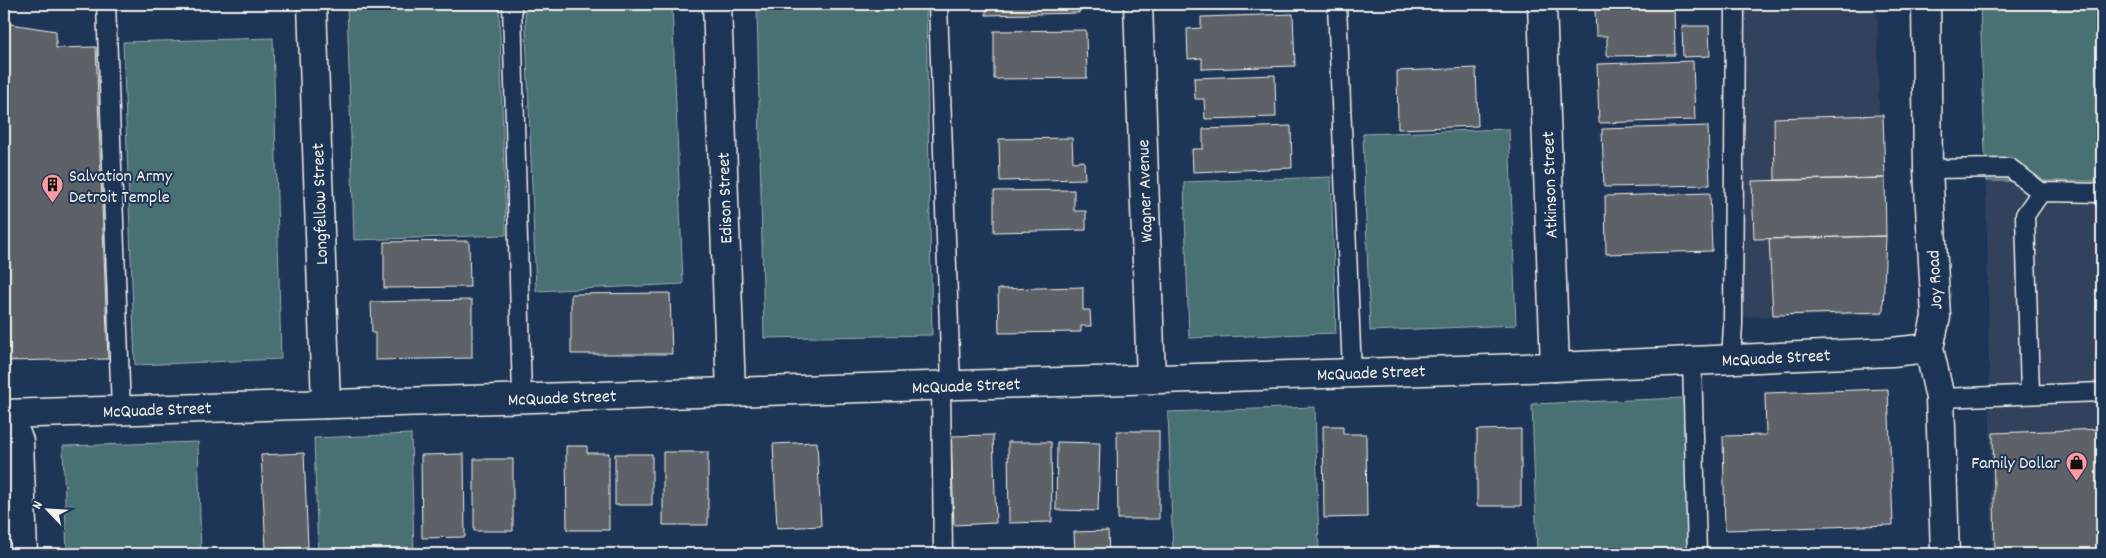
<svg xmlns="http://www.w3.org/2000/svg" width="2106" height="558" font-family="Dekko,sans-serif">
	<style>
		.built { fill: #30425c }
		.green { fill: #496f73; stroke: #9eb0ae }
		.building { fill: #5d6268; stroke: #f4f1e8 }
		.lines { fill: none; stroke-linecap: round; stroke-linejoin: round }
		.service-casing { stroke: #f4f1e8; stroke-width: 21 }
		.minor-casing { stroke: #f4f1e8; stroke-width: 31 }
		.tertiary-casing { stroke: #f4f1e8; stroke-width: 31 }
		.service { stroke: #1d3557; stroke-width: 18 }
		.minor { stroke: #1d3557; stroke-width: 28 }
		.tertiary { stroke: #1d3557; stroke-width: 28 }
		.labels { text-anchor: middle; stroke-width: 4; stroke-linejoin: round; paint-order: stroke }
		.poi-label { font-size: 18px; fill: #f4f1e8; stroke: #1d3557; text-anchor: start }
		.street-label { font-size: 18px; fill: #f4f1e8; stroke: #1d3557 }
	</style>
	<rect width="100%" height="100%" fill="#1d3557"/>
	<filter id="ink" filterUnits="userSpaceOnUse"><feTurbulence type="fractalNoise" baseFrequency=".02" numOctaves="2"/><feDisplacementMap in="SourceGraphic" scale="10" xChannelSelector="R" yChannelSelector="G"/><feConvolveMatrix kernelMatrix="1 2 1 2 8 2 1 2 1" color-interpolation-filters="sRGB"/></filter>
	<g filter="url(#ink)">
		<path class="built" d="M 1742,4 L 1877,4 L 1883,315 L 1740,317 Z
			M 1986,181 L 2102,181 L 2102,554 L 1992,554 Z"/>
		<path class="green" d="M 347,4 L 499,4 L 506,235 L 354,240 Z
			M 525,4 L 672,4 L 683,284 L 536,291 Z
			M 757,4 L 926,4 L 932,335 L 764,338 Z
			M 1980,4 L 2102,4 L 2102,181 L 1986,181 Z
			M 273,38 L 281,359 L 135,365 L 123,42 Z
			M 1509,129 L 1516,325 L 1370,331 L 1363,134 Z
			M 1331,177 L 1336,333 L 1189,338 L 1184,182 Z
			M 1683,398 L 1689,547 L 1537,553 L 1532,404 Z
			M 1315,407 L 1319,552 L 1173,554 L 1168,412 Z
			M 411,434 L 414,554 L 318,554 L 314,438 Z
			M 198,442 L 201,554 L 67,554 L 63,446 Z"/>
		<path class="building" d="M 986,4 L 1079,4 L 1079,13 L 986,15 Z
			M 1674,5 L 1675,55 L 1607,56 L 1607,36 L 1596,36 L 1595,7 Z
			M 1293,14 L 1295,66 L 1202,69 L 1202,58 L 1188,59 L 1187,29 L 1201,28 L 1201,17 Z
			M 4,23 L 56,31 L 56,48 L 96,47 L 108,359 L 4,361 Z
			M 1682,26 L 1709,26 L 1710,56 L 1683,57 Z
			M 1086,30 L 1087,78 L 994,79 L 994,31 Z
			M 1693,61 L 1695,120 L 1599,123 L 1597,64 Z
			M 1476,68 L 1478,126 L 1398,129 L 1397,71 Z
			M 1275,75 L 1276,117 L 1205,119 L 1204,99 L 1195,99 L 1194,78 Z
			M 1883,115 L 1885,178 L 1775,180 L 1774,118 Z
			M 1291,126 L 1292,168 L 1193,172 L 1192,149 L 1203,149 L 1203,129 Z
			M 1708,126 L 1710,185 L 1604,187 L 1602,129 Z
			M 1072,138 L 1073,162 L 1084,161 L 1085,179 L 1000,181 L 999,139 Z
			M 1885,178 L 1886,236 L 1754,239 L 1752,181 Z
			M 1074,190 L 1074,211 L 1086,211 L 1086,230 L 994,232 L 994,191 Z
			M 1710,193 L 1712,251 L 1606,254 L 1605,196 Z
			M 1886,236 L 1883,312 L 1773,315 L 1769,239 Z
			M 469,241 L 470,287 L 384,288 L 384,242 Z
			M 1083,287 L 1083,310 L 1090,310 L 1091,326 L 1081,326 L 1081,332 L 999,333 L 998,289 Z
			M 670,293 L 672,354 L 571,354 L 571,294 Z
			M 472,300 L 472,358 L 375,360 L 375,333 L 372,333 L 371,302 Z
			M 1888,389 L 1893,525 L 1725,530 L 1723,436 L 1766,435 L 1765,393 Z
			M 1323,426 L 1343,426 L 1343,434 L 1366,434 L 1367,517 L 1324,518 Z
			M 1521,429 L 1521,506 L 1477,506 L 1477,430 Z
			M 2102,429 L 2102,554 L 1995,554 L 1993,433 Z
			M 1117,431 L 1159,431 L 1159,519 L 1118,519 Z
			M 993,435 L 996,523 L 954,525 L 951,436 Z
			M 817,442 L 821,526 L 777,528 L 773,444 Z
			M 1008,442 L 1051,442 L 1052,522 L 1009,523 Z
			M 1057,442 L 1100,443 L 1098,511 L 1056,510 Z
			M 566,446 L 587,446 L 587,453 L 609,453 L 609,530 L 567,530 Z
			M 663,452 L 708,452 L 708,525 L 663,525 Z
			M 304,453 L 308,547 L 266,549 L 261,455 Z
			M 464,454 L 465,537 L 422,538 L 421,455 Z
			M 615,454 L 652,454 L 652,505 L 615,505 Z
			M 474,459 L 513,459 L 513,531 L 474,531 Z
			M 1108,531 L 1109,554 L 1075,554 L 1074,532 Z"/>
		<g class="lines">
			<defs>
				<path id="service" d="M 106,4 L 121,411
					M 512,4 L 522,399
					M 938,4 L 951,385
					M 1337,4 L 1352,373
					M 1928,169 L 2010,168 L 2041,192 L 2102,193
					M 1731,360 L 1733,324 L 1735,4
					M 1692,361 L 1697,554
					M 941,385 L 943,554
					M 2030,394 L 2025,215 L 2041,192
					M 1940,398 L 2102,392"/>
				<path id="minor" d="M 312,4 L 326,404
					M 717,4 L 731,392
					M 1138,4 L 1151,379
					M 1542,4 L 1555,367
					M 7,414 L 19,441 L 23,554"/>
				<path id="tertiary" d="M 1926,4 L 1928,169 L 1936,317 L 1929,348 L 1940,398 L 1945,554
					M 4,414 L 1555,367 L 1892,352 L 1929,348"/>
			</defs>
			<use href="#service" class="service-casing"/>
			<use href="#minor" class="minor-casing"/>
			<use href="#tertiary" class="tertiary-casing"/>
			<use href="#service" class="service"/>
			<use href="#minor" class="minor"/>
			<use href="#tertiary" class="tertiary"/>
		</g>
	</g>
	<defs>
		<symbol id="building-pin" viewBox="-11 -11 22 30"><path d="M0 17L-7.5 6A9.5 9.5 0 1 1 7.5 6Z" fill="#ff9aa2" stroke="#1d3557"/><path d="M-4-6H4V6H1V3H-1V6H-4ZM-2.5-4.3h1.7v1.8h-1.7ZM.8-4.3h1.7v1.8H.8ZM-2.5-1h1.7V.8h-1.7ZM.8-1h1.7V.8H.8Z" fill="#111"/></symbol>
		<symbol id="shop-pin" viewBox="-11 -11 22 30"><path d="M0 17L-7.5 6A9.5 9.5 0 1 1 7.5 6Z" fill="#ff9aa2" stroke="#1d3557"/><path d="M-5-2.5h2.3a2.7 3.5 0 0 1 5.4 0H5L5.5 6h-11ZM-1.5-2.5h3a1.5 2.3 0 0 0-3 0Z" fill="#111"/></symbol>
	</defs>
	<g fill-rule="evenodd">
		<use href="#building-pin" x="40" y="172" width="25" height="34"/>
		<use href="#shop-pin" x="2064" y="450" width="25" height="34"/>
	</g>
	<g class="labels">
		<g class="poi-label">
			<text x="69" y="181">Salvation Army<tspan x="69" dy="21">Detroit Temple</tspan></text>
			<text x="2060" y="468" text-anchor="end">Family Dollar</text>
		</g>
		<g class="street-label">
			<text transform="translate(1549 185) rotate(-92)" y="6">Atkinson Street</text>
			<text transform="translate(1144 191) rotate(-92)" y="6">Wagner Avenue</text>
			<text transform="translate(724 198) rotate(-92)" y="6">Edison Street</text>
			<text transform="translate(319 204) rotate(-92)" y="6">Longfellow Street</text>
			<text transform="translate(1934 280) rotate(-93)" y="6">Joy Road</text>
			<text transform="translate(1776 357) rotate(-3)" y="6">McQuade Street</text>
			<text transform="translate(1371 372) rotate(-2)" y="6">McQuade Street</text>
			<text transform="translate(966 385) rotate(-2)" y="6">McQuade Street</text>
			<text transform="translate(562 397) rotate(-2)" y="6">McQuade Street</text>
			<text transform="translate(157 409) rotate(-2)" y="6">McQuade Street</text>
		</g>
	</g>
	<rect width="2106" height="558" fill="none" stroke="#1d3557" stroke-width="20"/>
	<rect x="10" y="10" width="2086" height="538" fill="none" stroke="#f4f1e8" stroke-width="2" filter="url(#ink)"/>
	<g transform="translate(48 510) rotate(295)" stroke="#1d3557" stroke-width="4" paint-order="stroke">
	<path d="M0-4L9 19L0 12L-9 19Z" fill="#f4f1e8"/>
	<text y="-8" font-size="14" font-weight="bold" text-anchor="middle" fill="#f4f1e8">N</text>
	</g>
</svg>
